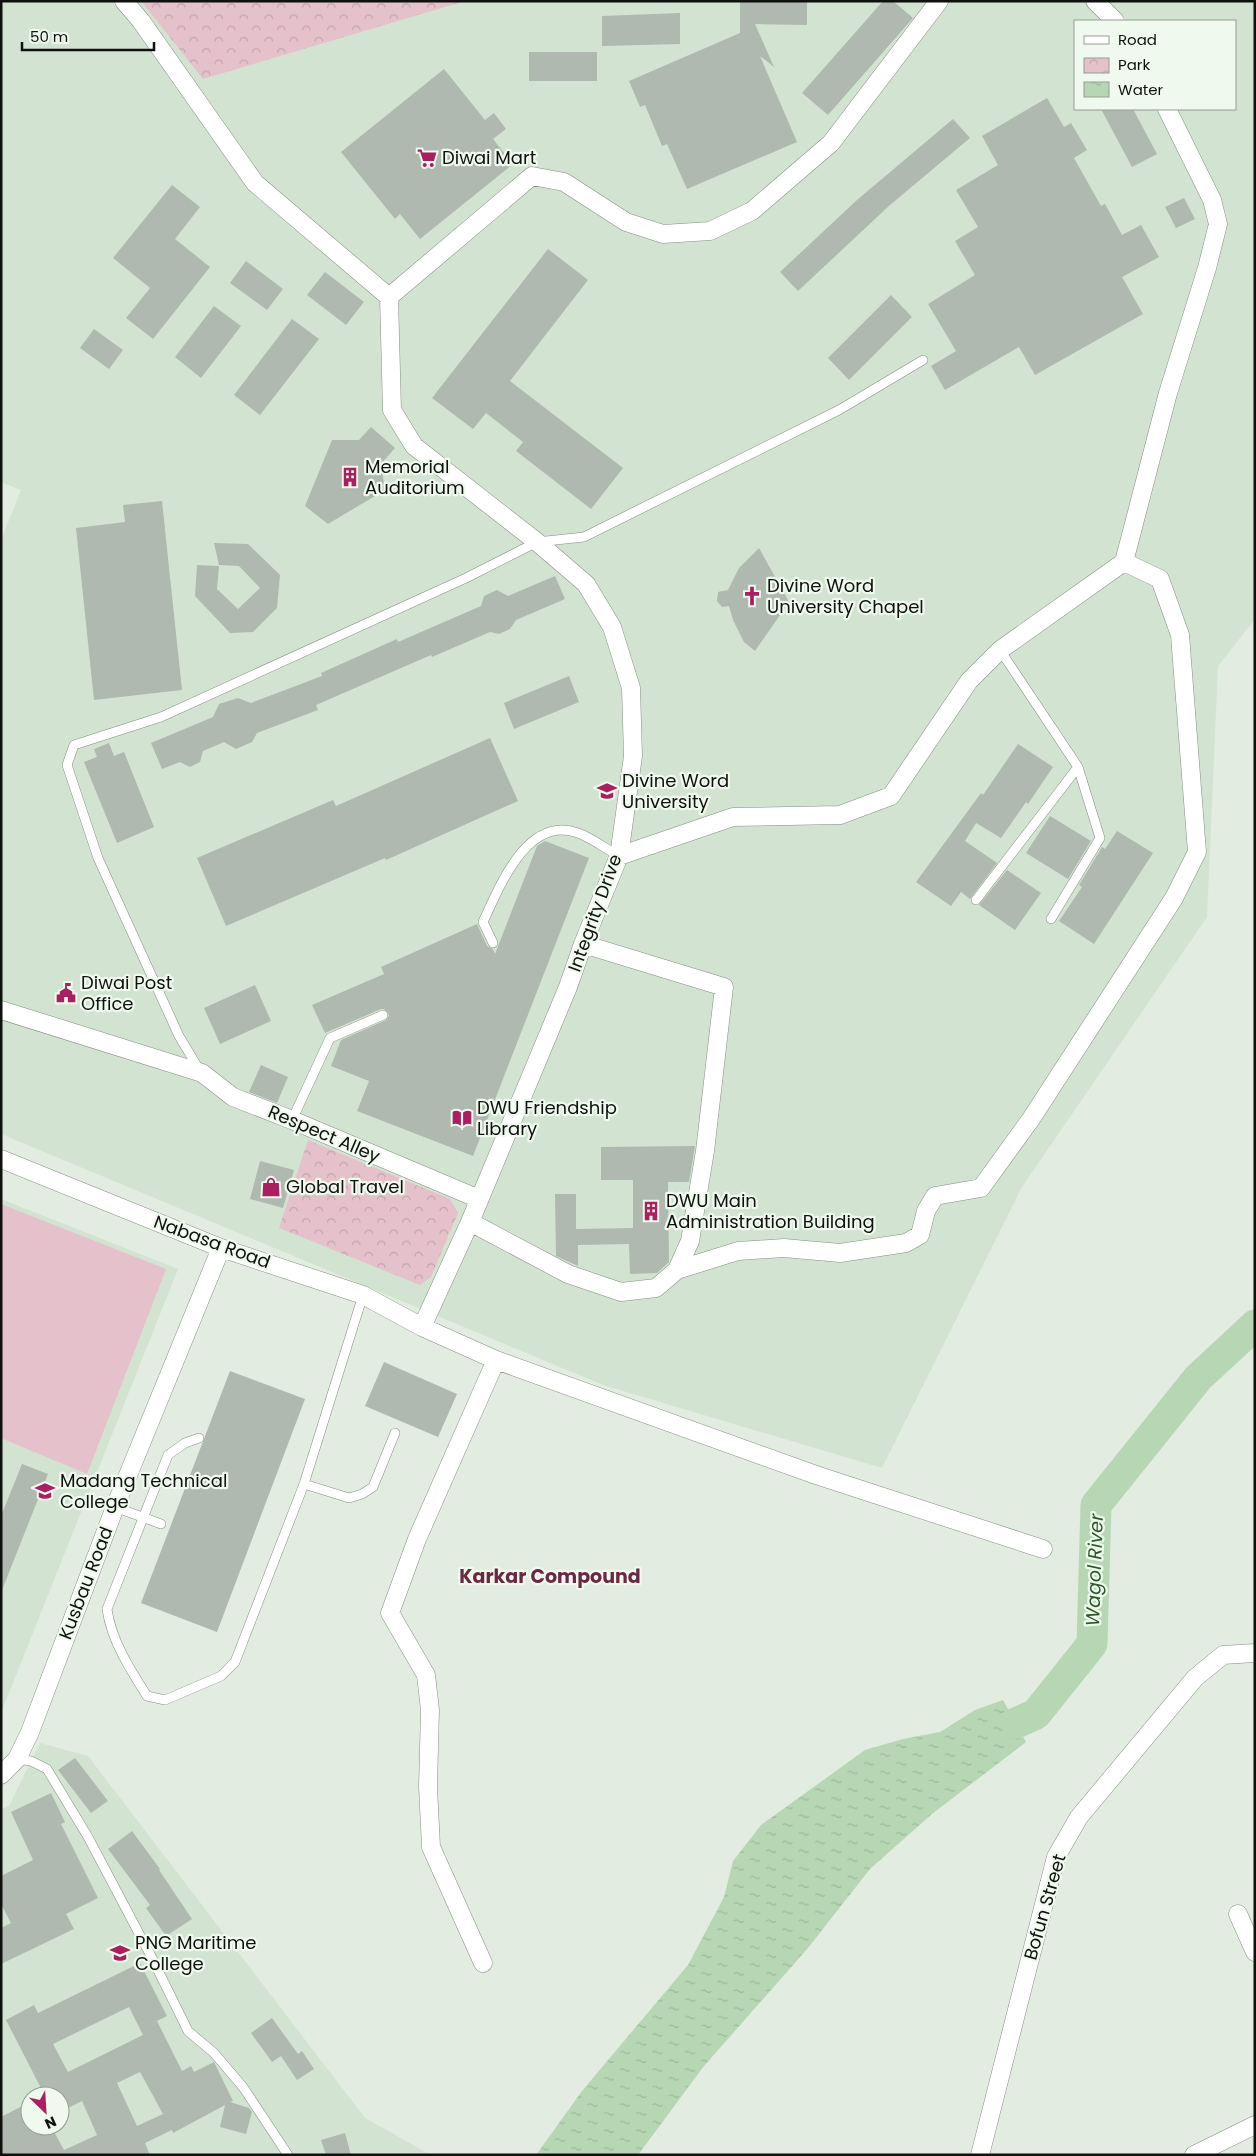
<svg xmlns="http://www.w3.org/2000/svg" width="1256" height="2156" font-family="Poppins,sans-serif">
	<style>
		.built { fill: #d3e3d1; fill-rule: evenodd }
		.grass { fill: #e4c1cb }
		.park { fill: url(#park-crowns) }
		.water { fill: url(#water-ripples) }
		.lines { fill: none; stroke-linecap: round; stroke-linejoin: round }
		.river { stroke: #b7d7b4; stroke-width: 31 }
		.building { fill: #afb9af; fill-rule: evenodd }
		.lane-casing { stroke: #858f84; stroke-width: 10 }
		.street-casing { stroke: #858f84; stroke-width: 19 }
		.lane { stroke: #fff; stroke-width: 9 }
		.street { stroke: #fff; stroke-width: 18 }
		.labels { text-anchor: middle; stroke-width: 4.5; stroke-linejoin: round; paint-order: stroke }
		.poi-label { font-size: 18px; fill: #0e110d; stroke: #eff9ee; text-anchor: start }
		.street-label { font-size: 18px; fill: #0e110d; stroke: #eff9ee }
		.water-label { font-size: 19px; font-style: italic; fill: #2c592a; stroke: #eff9ee }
		.neighbourhood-label { font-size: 19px; font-weight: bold; fill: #6c2843; stroke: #eff9ee }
	</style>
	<defs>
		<pattern id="park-crowns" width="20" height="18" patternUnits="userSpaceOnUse" patternTransform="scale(1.25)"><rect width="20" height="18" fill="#e4c1cb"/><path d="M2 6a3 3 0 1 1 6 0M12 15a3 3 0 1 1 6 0" fill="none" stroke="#c2a5ad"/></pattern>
		<pattern id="water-ripples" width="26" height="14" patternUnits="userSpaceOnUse" patternTransform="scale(1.25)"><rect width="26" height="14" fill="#b7d7b4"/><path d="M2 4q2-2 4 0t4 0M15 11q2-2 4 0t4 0" fill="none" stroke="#9cb89a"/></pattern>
	</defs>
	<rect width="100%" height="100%" fill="#e2ece1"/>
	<path class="built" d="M 1,1 L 1255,1 L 1255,619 L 1218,666 L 1207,917 L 1022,1187 L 882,1468 L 603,1385 L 1,1134 L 1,540 L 21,490 L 1,482 ZM 1075,21 L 1235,21 L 1235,109 L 1075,109 Z
		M 1,1199 L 178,1269 L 1,1713 Z
		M 40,1743 L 88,1756 L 365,2118 L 431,2155 L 194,2155 L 182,2153 L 179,2155 L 1,2155 L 1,1809 L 9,1806 ZM 30,2096 L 60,2096 L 60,2126 L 30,2126 Z"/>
	<path class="grass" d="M 1,1204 L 166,1269 L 87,1474 L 1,1438 Z"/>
	<path class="park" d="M 141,1 L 465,1 L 203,79 Z
		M 308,1140 L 450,1199 L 458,1213 L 431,1277 L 420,1285 L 279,1228 Z"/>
	<path class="water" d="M 1003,1700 L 1026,1742 L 932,1814 L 870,1869 L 808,1948 L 704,2066 L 638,2155 L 536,2155 L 582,2091 L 688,1965 L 724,1897 L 733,1861 L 761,1825 L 865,1750 L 903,1739 L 940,1732 L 975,1710 Z"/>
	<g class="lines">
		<path class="river" d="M 1016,1723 L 1036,1714 L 1092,1644 L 1096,1505 L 1198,1378 L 1255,1325"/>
	</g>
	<path class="building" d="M 740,1 L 807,1 L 807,25 L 755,24 L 774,67 L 760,56 L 797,142 L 687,189 L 667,144 L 662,146 L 645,105 L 640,107 L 629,81 L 740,33 Z
		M 883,1 L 893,1 L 913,18 L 828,115 L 802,93 Z
		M 680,13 L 680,44 L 602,46 L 602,16 Z
		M 529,52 L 597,52 L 597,81 L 529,81 Z
		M 444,69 L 485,120 L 494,113 L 506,129 L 493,139 L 513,164 L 420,239 L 400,214 L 395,219 L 341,152 Z
		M 1047,98 L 1064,127 L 1071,123 L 1087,150 L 1074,158 L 1101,206 L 1105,204 L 1122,235 L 1141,225 L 1159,257 L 1122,277 L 1143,314 L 1035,375 L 1019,347 L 945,390 L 931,366 L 956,351 L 928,304 L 975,275 L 955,241 L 978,227 L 956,190 L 998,165 L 982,136 Z
		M 1101,109 L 1133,109 L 1157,154 L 1132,167 Z
		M 953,119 L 970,138 L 890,205 L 798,291 L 780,272 L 857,200 Z
		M 172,185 L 200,207 L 175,239 L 210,267 L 153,339 L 126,318 L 150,288 L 113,258 Z
		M 1184,198 L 1195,219 L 1176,228 L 1165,207 Z
		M 548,249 L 588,280 L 510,381 L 623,468 L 591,509 L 516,451 L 523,442 L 486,413 L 473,429 L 432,398 Z
		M 246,261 L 283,289 L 267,310 L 230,283 Z
		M 325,272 L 364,302 L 346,325 L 307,295 Z
		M 891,295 L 912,317 L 849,380 L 828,358 Z
		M 214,306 L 241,326 L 201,378 L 175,357 Z
		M 292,319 L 319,339 L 260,415 L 234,395 Z
		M 94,329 L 123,350 L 109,369 L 80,348 Z
		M 371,427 L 395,448 L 381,464 L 385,490 L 328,524 L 305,506 L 332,440 L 359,440 Z
		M 162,501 L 182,690 L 94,700 L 76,528 L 125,522 L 123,505 Z
		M 214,543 L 248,544 L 280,575 L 277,608 L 253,632 L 230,633 L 195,596 L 197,565 L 219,566 L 217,589 L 238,609 L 260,588 L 239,566 L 219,565 Z
		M 759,548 L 789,602 L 755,651 L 744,642 L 733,620 L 729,606 L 722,607 L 717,601 L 718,592 L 728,590 L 739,568 Z
		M 555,576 L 565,599 L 516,620 L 510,629 L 499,634 L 490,632 L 432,657 L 431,655 L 316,705 L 318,710 L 257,733 L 252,742 L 236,749 L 224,742 L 203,751 L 200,762 L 190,767 L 180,762 L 162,769 L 151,743 L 213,717 L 219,704 L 238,698 L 251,703 L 322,676 L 321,673 L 397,639 L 398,642 L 481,606 L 484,596 L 497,590 L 508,596 Z
		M 569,676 L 579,702 L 514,729 L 504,703 Z
		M 490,738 L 518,801 L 386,860 L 385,858 L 226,926 L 197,858 L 333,800 L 336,806 Z
		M 109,743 L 114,756 L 124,752 L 154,827 L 117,843 L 84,762 L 97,757 L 94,749 Z
		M 1018,744 L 1053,767 L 1028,804 L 1026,802 L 1001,838 L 976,823 L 965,841 L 997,863 L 970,899 L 961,892 L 951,906 L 916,882 L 981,793 L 983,795 Z
		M 1050,816 L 1091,841 L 1068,879 L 1026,853 Z
		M 1117,831 L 1153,853 L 1094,944 L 1059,921 L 1082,887 L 1079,885 L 1102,847 L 1105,849 Z
		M 545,841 L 589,858 L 473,1156 L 357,1111 L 369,1081 L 331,1066 L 341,1040 L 386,1020 L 389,1016 L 388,1012 L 384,1009 L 381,1009 L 325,1033 L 312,1005 L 384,974 L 381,967 L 477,924 L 487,946 L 493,949 L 495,954 L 537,846 Z
		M 1007,870 L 1041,893 L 1015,930 L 979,905 Z
		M 255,985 L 271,1021 L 220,1044 L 204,1008 Z
		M 261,1065 L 288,1077 L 277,1103 L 249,1092 Z
		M 695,1146 L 689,1182 L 668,1182 L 669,1262 L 657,1273 L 630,1274 L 629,1244 L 578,1245 L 578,1266 L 556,1256 L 555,1194 L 576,1194 L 576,1229 L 633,1228 L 633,1180 L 601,1180 L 601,1147 Z
		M 260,1161 L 294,1170 L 283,1208 L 250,1199 Z
		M 384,1362 L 457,1394 L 438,1437 L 365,1406 Z
		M 230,1371 L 305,1399 L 217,1632 L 141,1603 Z
		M 22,1464 L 48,1474 L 2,1590 L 1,1516 Z
		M 75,1758 L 108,1801 L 91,1813 L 58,1770 Z
		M 51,1793 L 65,1822 L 61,1824 L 98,1898 L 66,1914 L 74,1929 L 1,1964 L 1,1928 L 11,1923 L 1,1904 L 1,1876 L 33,1860 L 11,1812 Z
		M 132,1831 L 160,1869 L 159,1870 L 192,1919 L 166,1936 L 146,1908 L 150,1905 L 108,1849 Z
		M 140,1963 L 167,2016 L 157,2021 L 182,2071 L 191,2066 L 194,2072 L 214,2062 L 233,2101 L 230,2102 L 249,2108 L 252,2112 L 246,2134 L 220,2127 L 225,2105 L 173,2133 L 172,2130 L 145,2143 L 150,2155 L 1,2155 L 1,2117 L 30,2102 L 30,2126 L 51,2126 L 64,2150 L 97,2135 L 82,2101 L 60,2112 L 60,2096 L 45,2096 L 6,2020 L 34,2005 L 38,2013 ZM 129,2007 L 143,2035 L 68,2072 L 53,2044 ZM 140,2072 L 163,2114 L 137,2126 L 117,2083 Z
		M 272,2018 L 298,2054 L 302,2051 L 314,2069 L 297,2080 L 281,2056 L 272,2062 L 251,2033 Z
		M 345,2133 L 351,2155 L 326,2155 L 321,2140 Z"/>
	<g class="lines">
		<defs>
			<path id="lane" d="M 1000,650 L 1078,767 L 1100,838 L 1051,919
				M 976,900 L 1078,767
				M 493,943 L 483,922 C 499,888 527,814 578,833 C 592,838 606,849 619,856
				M 200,1071 L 179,1036 L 98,858 L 67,765 L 74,745 L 161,717 L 466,578 L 537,542 L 584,537 L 839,410 L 923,360
				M 292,1120 L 330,1038 L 383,1015
				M 199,1438 L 185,1443 L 168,1455 L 107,1609 C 111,1640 131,1671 147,1696 L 165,1700 L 221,1676 L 235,1662 L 304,1484 L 363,1295
				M 304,1484 L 349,1498 L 362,1494 L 373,1487 L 395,1433
				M 115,1507 L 161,1524
				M 17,1759 L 31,1761 L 47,1769 L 88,1837 L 152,1958 L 188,2031 L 214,2053 L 243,2087 L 288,2155"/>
			<path id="street" d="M 124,1 L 141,21 L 255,183 L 389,297
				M 1095,1 L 1115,21
				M 389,297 L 392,410 L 414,446 L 537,542 L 586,584 L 612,627 L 631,688 L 633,756 L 619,856 L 583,944 L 568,987 L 470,1222 L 422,1327
				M 389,297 L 532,176 L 564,182 L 626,222 L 663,234 L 710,231 L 752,211 L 831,143 L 939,1
				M 619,856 L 733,817 L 840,815 L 891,796 L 969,681 L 1000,650 L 1124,562 L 1168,393 L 1207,268 L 1218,224 L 1212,200 L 1167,109
				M 1,1010 L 202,1073 L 233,1097 L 292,1120 L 479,1199
				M 1,1159 L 221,1248 L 363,1295 L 422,1327 L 496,1360 L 816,1475 L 1043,1549
				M 470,1222 L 568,1274 L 621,1292 L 656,1288 L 677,1270 L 690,1241 L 705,1151 L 724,987 L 583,944
				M 677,1270 L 738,1251 L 784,1248 L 840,1253 L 906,1243 L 920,1235 L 926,1211 L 935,1196 L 981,1188 L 1031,1119 L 1174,898 L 1197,852 L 1180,635 L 1160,579 L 1124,562
				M 1,1775 L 17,1759 L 30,1732 L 115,1507 L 221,1248
				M 1238,1914 L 1255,1952
				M 483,1963 L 431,1847 L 428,1787 L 430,1710 L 426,1675 L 390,1613 L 417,1539 L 496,1360
				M 980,2155 L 1056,1857 L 1079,1817 L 1195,1678 L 1223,1655 L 1255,1653
				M 1194,2155 L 1255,2125"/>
		</defs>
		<use href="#lane" class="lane-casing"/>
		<use href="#street" class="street-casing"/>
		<use href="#lane" class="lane"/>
		<use href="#street" class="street"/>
	</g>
	<defs>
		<symbol id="supermarket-bare" viewBox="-9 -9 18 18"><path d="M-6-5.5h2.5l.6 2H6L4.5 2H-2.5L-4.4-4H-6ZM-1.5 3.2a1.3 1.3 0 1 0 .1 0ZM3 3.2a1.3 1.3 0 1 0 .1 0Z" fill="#aa1f60" stroke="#eff9ee" stroke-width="2.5" paint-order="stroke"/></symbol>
		<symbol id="building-bare" viewBox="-9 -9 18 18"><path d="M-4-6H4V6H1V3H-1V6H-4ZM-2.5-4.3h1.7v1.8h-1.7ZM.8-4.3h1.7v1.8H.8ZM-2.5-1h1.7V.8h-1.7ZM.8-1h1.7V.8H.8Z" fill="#aa1f60" stroke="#eff9ee" stroke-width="2.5" paint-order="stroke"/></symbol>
		<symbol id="church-bare" viewBox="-9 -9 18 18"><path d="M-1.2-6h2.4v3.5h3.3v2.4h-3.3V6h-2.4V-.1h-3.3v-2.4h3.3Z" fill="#aa1f60" stroke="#eff9ee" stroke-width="2.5" paint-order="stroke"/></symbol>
		<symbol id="university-bare" viewBox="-9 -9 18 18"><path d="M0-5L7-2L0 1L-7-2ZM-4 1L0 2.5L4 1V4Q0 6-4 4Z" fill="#aa1f60" stroke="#eff9ee" stroke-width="2.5" paint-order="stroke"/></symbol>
		<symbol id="civic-bare" viewBox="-9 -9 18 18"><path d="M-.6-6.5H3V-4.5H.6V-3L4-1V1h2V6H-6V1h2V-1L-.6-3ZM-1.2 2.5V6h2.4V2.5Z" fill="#aa1f60" stroke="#eff9ee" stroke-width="2.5" paint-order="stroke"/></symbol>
		<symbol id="library-bare" viewBox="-9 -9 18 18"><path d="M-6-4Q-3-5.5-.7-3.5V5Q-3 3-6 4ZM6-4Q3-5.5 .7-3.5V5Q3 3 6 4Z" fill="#aa1f60" stroke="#eff9ee" stroke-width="2.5" paint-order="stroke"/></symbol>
		<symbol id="shop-bare" viewBox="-9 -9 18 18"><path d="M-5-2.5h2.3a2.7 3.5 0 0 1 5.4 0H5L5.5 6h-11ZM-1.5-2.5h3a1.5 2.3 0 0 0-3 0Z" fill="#aa1f60" stroke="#eff9ee" stroke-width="2.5" paint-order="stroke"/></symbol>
	</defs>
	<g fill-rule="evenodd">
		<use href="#supermarket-bare" x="413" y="144" width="28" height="28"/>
		<use href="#building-bare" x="336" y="463" width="28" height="28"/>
		<use href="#church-bare" x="738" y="582" width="28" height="28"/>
		<use href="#university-bare" x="593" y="777" width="28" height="28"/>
		<use href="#civic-bare" x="52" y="979" width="28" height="28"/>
		<use href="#library-bare" x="448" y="1104" width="28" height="28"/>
		<use href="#shop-bare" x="257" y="1173" width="28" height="28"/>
		<use href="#building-bare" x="637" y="1197" width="28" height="28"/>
		<use href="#university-bare" x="31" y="1477" width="28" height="28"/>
		<use href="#university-bare" x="106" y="1939" width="28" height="28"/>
	</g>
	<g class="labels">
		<g class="poi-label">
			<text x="442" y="164">Diwai Mart</text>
			<text x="365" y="473">Memorial<tspan x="365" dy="21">Auditorium</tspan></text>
			<text x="767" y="592">Divine Word<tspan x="767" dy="21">University Chapel</tspan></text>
			<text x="622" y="787">Divine Word<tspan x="622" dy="21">University</tspan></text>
			<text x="81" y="989">Diwai Post<tspan x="81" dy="21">Office</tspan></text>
			<text x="477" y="1114">DWU Friendship<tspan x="477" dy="21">Library</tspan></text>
			<text x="286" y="1193">Global Travel</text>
			<text x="666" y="1207">DWU Main<tspan x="666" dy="21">Administration Building</tspan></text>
			<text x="60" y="1487">Madang Technical<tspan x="60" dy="21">College</tspan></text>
			<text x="135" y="1949">PNG Maritime<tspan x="135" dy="21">College</tspan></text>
		</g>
		<g class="street-label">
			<text transform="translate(595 913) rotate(-70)" y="6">Integrity Drive</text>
			<text transform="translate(324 1134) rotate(23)" y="6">Respect Alley</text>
			<text transform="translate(212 1242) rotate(20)" y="6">Nabasa Road</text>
			<text transform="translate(86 1583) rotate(-69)" y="6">Kusbau Road</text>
			<text transform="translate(1045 1907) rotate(-74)" y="6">Bofun Street</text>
		</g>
		<g class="water-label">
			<text transform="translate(1094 1570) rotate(-88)" y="7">Wagol River</text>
		</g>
		<g class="neighbourhood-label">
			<text x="550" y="1583">Karkar Compound</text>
		</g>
	</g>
	<rect width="1256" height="2156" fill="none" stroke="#0e110d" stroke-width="5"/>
	<rect x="1074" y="20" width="162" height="90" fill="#eff9ee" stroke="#959c94"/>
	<rect x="1084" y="36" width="25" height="8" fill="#ffffff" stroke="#959c94"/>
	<text x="1118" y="45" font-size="15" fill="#0e110d">Road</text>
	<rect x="1084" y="58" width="25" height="15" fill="url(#park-crowns)" stroke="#959c94"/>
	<text x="1118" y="70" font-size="15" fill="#0e110d">Park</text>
	<rect x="1084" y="82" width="25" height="15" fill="url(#water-ripples)" stroke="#959c94"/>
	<text x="1118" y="95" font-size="15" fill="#0e110d">Water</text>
	<g transform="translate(45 2111) rotate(155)"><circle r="24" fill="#eff9ee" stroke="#959c94"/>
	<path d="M0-4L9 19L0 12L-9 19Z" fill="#aa1f60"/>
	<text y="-8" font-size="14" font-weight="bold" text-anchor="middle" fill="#0e110d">N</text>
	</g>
	<path d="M22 42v8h132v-8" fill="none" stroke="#0e110d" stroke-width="2.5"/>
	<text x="30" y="42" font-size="15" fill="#0e110d" stroke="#eff9ee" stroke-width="4" paint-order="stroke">50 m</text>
</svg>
